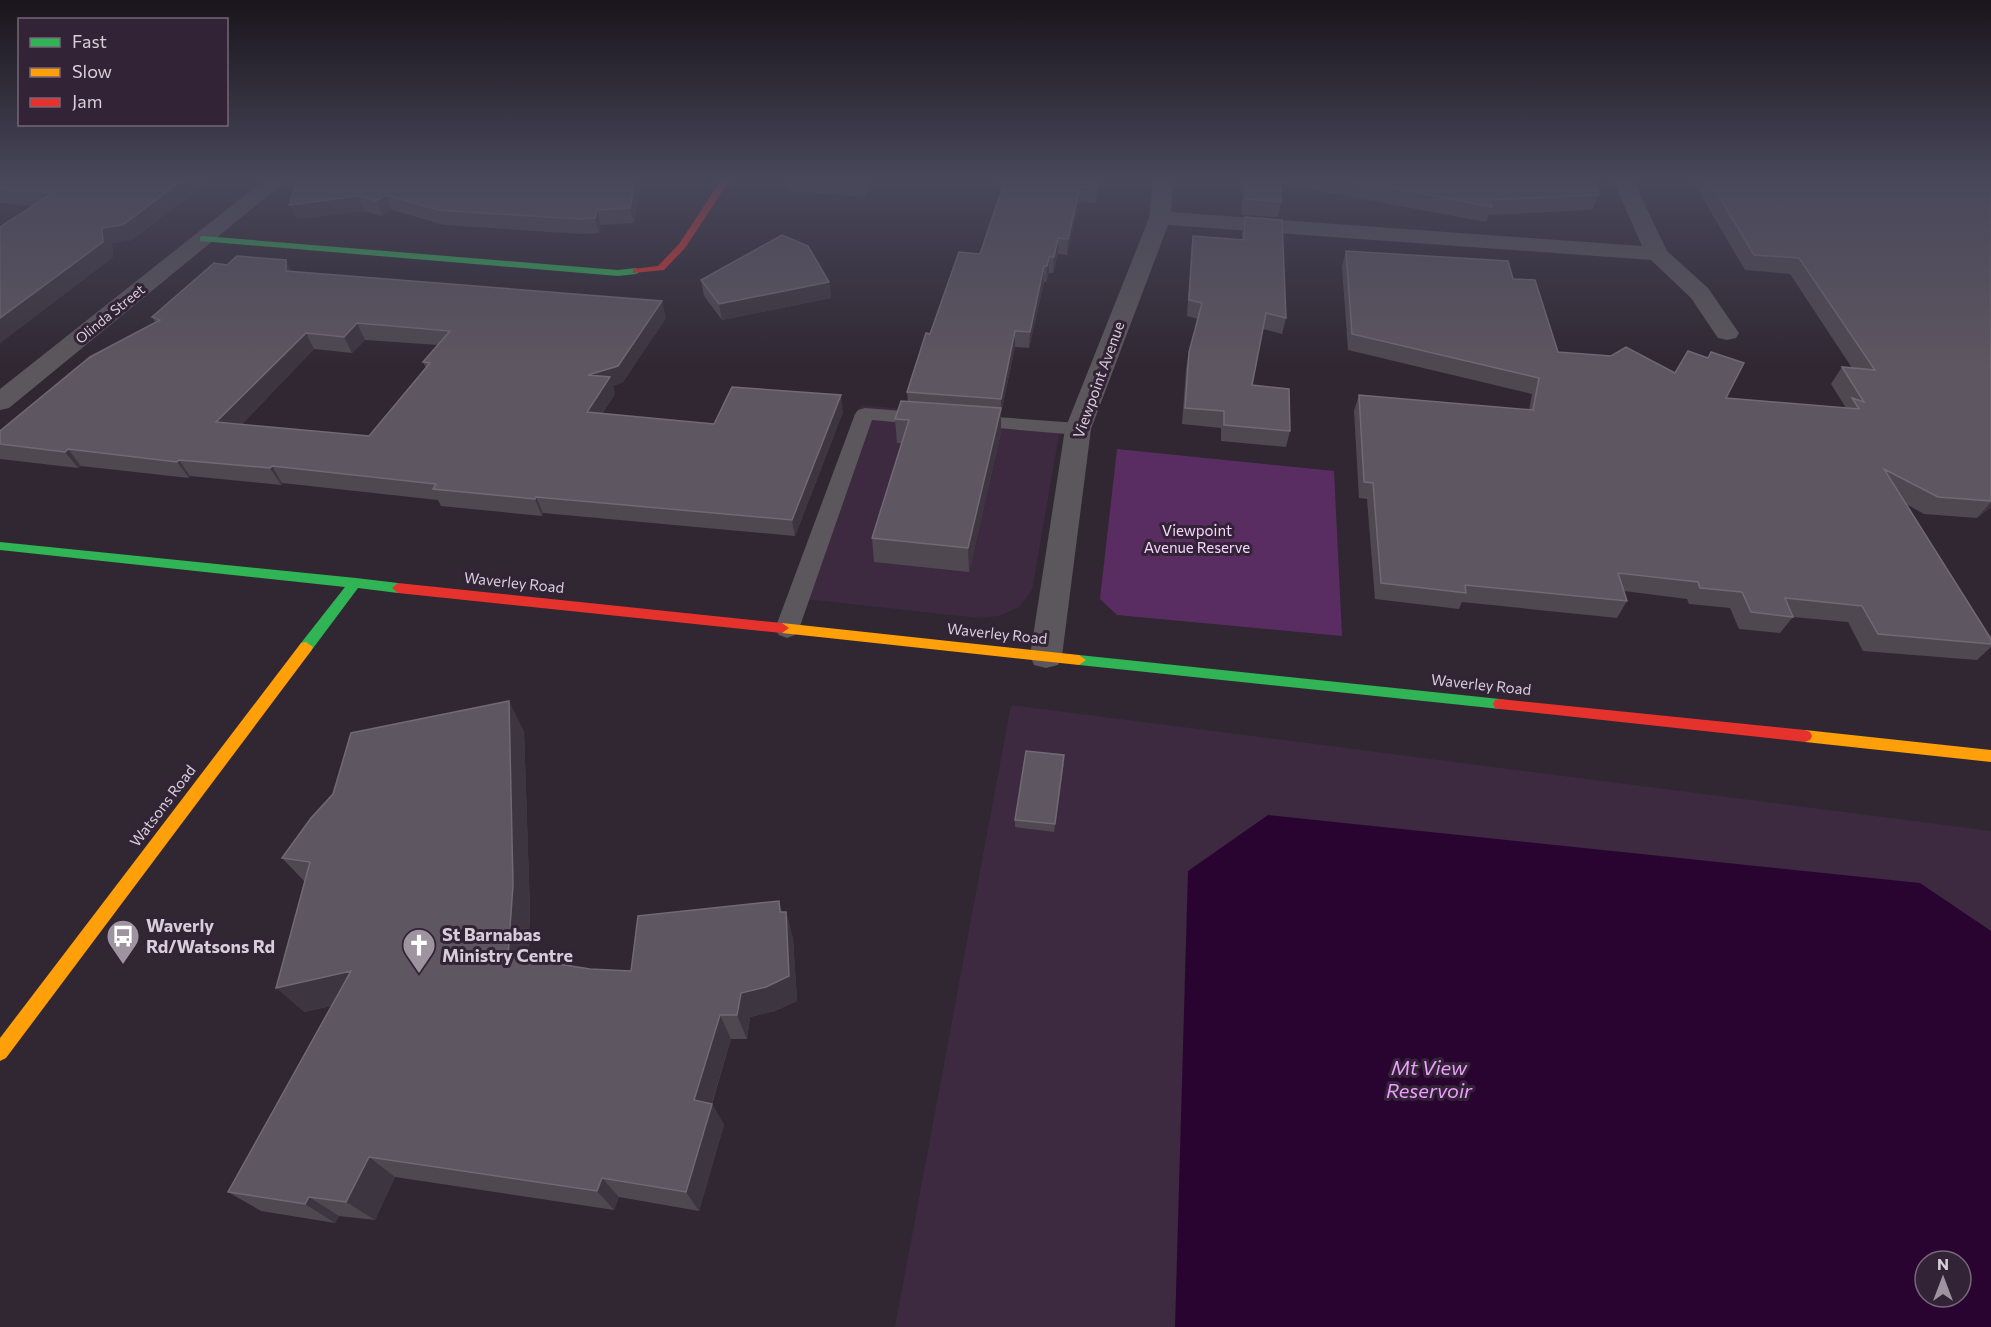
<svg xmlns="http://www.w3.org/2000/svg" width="1991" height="1327" font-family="Commissioner,sans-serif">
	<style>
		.built { fill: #3d2a41; fill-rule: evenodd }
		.green { fill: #5a2d62 }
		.water { fill: #2a0431; fill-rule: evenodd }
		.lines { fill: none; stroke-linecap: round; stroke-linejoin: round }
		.lane { fill: #5b575c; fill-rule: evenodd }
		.street { fill: #5b575c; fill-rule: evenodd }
		.fast { fill: #30b455; fill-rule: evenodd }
		.slow { fill: #ff9f0a; fill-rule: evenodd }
		.jam { fill: #e5322d; fill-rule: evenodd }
		.wall { fill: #4f4851; fill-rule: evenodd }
		.shaded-wall { fill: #3d353f }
		.building { fill: #5e5660; stroke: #716973; stroke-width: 1.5; fill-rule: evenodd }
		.labels { text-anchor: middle; stroke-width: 6; stroke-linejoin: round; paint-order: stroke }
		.far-street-label { font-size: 14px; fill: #d8ceda; stroke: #332336 }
		.street-label { font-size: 15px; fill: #d8ceda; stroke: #332336 }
		.park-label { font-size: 15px; fill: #f6d5fc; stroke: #332336 }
		.near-poi-label { font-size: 18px; font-weight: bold; fill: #d8ceda; stroke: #332336; text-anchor: start }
		.near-water-label { font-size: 20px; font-style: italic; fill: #ee9dfe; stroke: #332336 }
	</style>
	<rect width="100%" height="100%" fill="#302732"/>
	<path class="built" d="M 861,405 L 1061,423 L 1032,590 L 1019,607 L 999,616 L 979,618 L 787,597 Z
		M 1011,705 L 1991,831 L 1991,1327 L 895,1327 ZM 1925,1261 L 1961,1261 L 1961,1297 L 1925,1297 Z"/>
	<path class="green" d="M 1117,449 L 1334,471 L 1342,636 L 1117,615 L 1100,599 Z"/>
	<path class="water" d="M 1268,815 L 1920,883 L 1991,931 L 1991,1327 L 1175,1327 L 1188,871 ZM 1925,1261 L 1961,1261 L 1961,1297 L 1925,1297 Z"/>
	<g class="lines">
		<path class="lane" d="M 865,408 L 928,413 L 935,415 L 938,419 L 935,423 L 928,425 L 872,420 L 799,629 L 795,635 L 787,638 L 779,635 L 775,629 L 855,414 L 858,410 Z
			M 969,415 L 1078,423 L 1085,425 L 1088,429 L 1085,433 L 1078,435 L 962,425 L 959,421 L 962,417 Z"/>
		<path class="street" d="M 264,180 L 287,180 L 9,408 L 0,410 L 0,389 Z
			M 1153,180 L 1173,180 L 1171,212 L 1642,246 L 1613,180 L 1633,180 L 1667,251 L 1708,288 L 1739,333 L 1736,338 L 1727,340 L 1718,338 L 1691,298 L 1651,260 L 1168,225 L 1091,429 L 1062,656 L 1058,665 L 1046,668 L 1034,665 L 1030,656 L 1065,429 L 1149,218 Z"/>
		<path class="fast" d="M 203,236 L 618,270 L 636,268 L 641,271 L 636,274 L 618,276 L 200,241 L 200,237 Z
			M 0,542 L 356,578 L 398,583 L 404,588 L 398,593 L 358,588 L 311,651 L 306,652 L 299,647 L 301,643 L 345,587 L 0,550 Z
			M 1079,655 L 1500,699 L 1505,700 L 1507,704 L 1505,708 L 1500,709 L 1079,665 L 1072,660 Z"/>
		<path class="slow" d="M 782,623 L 1079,655 L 1086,660 L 1079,665 L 782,633 L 775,628 Z
			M 306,642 L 313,647 L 311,651 L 6,1058 L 0,1061 L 0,1038 L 301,643 Z
			M 1805,730 L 1991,750 L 1991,762 L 1805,742 L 1800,740 L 1798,736 L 1800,732 Z"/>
		<path class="jam" d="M 721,180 L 730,180 L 685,248 L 664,270 L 633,273 L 633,269 L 658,266 L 679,244 Z
			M 398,583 L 782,623 L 789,628 L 782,633 L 398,593 L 392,588 Z
			M 1500,699 L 1805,730 L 1810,732 L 1812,736 L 1810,740 L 1805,742 L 1500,709 L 1495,708 L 1493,704 L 1495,700 Z"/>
	</g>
	<path class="wall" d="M 0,180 L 210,180 L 132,240 L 112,243 L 113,257 L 0,343 L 0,227 L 33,206 L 0,203 Z
		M 296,180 L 638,180 L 640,187 L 634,223 L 601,225 L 599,233 L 582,234 L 444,225 L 392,210 L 382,216 L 364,211 L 297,219 Z
		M 786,180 L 873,180 L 866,197 L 788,191 Z
		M 998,180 L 1100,180 L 1096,203 L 1079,202 L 1067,255 L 1058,254 L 1053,273 L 1049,273 L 1046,282 L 1044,282 L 1029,348 L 1015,347 L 1001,413 L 1001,432 L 969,572 L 874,562 L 872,538 L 902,443 L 897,443 L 895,419 L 908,401 L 907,392 L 930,334 L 980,254 L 1002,188 L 998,187 Z
		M 1242,180 L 1594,180 L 1599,195 L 1592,210 L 1489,215 L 1486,222 L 1281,184 L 1281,202 L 1278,217 L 1242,215 Z
		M 1692,180 L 1991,180 L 1991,507 L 1977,518 L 1924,514 L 1906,504 L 1991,639 L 1991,647 L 1977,660 L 1863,651 L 1848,622 L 1793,617 L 1780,633 L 1739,629 L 1730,608 L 1689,604 L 1687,599 L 1624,591 L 1627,601 L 1617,618 L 1462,602 L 1459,609 L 1375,599 L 1367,499 L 1359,498 L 1354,411 L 1359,395 L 1529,410 L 1532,394 L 1348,350 L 1342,267 L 1346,251 L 1513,279 L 1558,352 L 1726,398 L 1846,408 L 1831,384 L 1842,367 L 1852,368 L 1790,274 L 1745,270 Z
		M 1245,217 L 1286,318 L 1282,334 L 1263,329 L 1252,385 L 1290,431 L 1286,447 L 1221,441 L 1221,428 L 1182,424 L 1186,369 L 1189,352 L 1198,319 L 1187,316 L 1191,252 L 1193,236 L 1242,240 L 1242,233 Z
		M 227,265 L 291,271 L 666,318 L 623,382 L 613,386 L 615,394 L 602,414 L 714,424 L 843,412 L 795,536 L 543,513 L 542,516 L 441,506 L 438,500 L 282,483 L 281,485 L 190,476 L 189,478 L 81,466 L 78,468 L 0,459 L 0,431 L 155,322 L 152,317 ZM 365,340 L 438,345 L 423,362 L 426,368 L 369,436 L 241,425 L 314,349 L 352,353 Z
		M 701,280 L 829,282 L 831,298 L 722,320 L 704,296 Z
		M 524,731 L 530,912 L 528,959 L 590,969 L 631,971 L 779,901 L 782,912 L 786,912 L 793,939 L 797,1001 L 775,1011 L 750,1017 L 747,1039 L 731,1039 L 712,1104 L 724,1125 L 699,1211 L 619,1197 L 614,1210 L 395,1177 L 375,1220 L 339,1216 L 335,1223 L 261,1211 L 228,1192 L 331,1006 L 304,1012 L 305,882 L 282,858 Z
		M 1064,763 L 1054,832 L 1015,827 L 1015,820 Z"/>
	<path class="shaded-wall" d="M 182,180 L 210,180 L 132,240 L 112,243 L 113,257 L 0,343 L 0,318 L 102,228 Z
		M 635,180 L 638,180 L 640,187 L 634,223 L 630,208 Z
		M 865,180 L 873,180 L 866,197 L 864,181 Z
		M 1098,180 L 1100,180 L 1096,203 L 1097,188 Z
		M 1080,187 L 1079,202 L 1067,255 L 1068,239 Z
		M 386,195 L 392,210 L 382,216 L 376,201 Z
		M 358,196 L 364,211 L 297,219 L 289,205 Z
		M 597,210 L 601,225 L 599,233 L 595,218 Z
		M 1058,238 L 1058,254 L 1053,273 L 1054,257 Z
		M 1049,257 L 1049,273 L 1046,282 L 1047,266 Z
		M 286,260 L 294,276 L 286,271 Z
		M 1044,266 L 1044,282 L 1029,348 L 1030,332 Z
		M 829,282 L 831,298 L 722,320 L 719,304 Z
		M 662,301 L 666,318 L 623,382 L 613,386 L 615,394 L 592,429 L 587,412 L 588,375 Z
		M 357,323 L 365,340 L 352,353 L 344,337 Z
		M 1015,331 L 1015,347 L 1001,413 L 1001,432 L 969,572 L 968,548 L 1001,410 L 1001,399 Z
		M 306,333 L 314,349 L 227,439 L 216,422 Z
		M 841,395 L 843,412 L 795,536 L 792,520 Z
		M 68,449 L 81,466 L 78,468 L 65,452 Z
		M 179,460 L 190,476 L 189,478 L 177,462 Z
		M 272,466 L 282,483 L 281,485 L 270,468 Z
		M 536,497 L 543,513 L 542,516 L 535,499 Z
		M 1991,502 L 1991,507 L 1977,518 Z
		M 509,701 L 524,731 L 530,912 L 526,982 L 508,956 Z
		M 779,901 L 786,927 L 786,912 L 793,939 L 797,1001 L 775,1011 L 750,1017 L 747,1039 L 737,1015 L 741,993 L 780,912 Z
		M 351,971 L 375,996 L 304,1012 L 276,988 Z
		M 720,1015 L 731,1039 L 706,1122 L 694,1100 Z
		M 712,1104 L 724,1125 L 699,1211 L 686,1192 Z
		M 369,1157 L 395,1177 L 375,1220 L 346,1202 Z
		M 602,1178 L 619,1197 L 614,1210 L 597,1191 Z
		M 309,1197 L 339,1216 L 335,1223 L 305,1204 Z"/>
	<path class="building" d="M 0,180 L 182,180 L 123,225 L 102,228 L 103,242 L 0,318 L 0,227 L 53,193 L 0,189 Z
		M 296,180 L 635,180 L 630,208 L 597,210 L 595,218 L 577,219 L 438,210 L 386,195 L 376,201 L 358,196 L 289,205 Z
		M 1005,180 L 1098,180 L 1097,188 L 1080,187 L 1068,239 L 1058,238 L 1054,257 L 1049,257 L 1047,266 L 1044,266 L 1030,332 L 1015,331 L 1001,399 L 907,392 L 926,333 L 930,334 L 959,252 L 980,254 Z
		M 1245,180 L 1281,180 L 1281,202 L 1245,199 Z
		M 1350,180 L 1594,180 L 1599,195 L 1490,200 L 1492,207 Z
		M 1709,180 L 1991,180 L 1991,501 L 1938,497 L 1884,469 L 1991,639 L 1991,644 L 1878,634 L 1862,606 L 1785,598 L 1793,617 L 1751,612 L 1742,592 L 1700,588 L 1698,582 L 1618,573 L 1627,601 L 1465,585 L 1466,593 L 1381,583 L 1373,483 L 1364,482 L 1359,395 L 1533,410 L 1539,378 L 1352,334 L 1346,251 L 1508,261 L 1513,279 L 1535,280 L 1558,352 L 1611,356 L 1626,347 L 1675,373 L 1688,351 L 1708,358 L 1711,352 L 1744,363 L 1726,398 L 1859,409 L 1852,398 L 1864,402 L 1842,367 L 1875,370 L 1799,258 L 1754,255 Z
		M 1245,217 L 1282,220 L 1286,318 L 1266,313 L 1252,385 L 1289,389 L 1290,431 L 1224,425 L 1224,411 L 1185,408 L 1189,352 L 1202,303 L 1189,300 L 1193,236 L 1244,240 Z
		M 782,235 L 808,246 L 829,282 L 719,304 L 701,280 Z
		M 237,256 L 286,260 L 286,271 L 662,301 L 618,366 L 588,375 L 610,377 L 587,412 L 714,424 L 732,387 L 841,395 L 792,520 L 536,497 L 535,499 L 433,489 L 436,484 L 272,466 L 270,468 L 179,460 L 177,462 L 68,449 L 65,452 L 0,444 L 0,431 L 90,357 L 160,320 L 152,317 L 214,263 L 227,265 ZM 357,323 L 450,331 L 423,362 L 430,363 L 369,436 L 216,422 L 306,333 L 344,337 Z
		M 901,401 L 1001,408 L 968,548 L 872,538 L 909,420 L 895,419 Z
		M 509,701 L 513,885 L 508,956 L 590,969 L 631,971 L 638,916 L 779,901 L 780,912 L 786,912 L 789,976 L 766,987 L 741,993 L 737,1015 L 720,1015 L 694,1100 L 712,1104 L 686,1192 L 602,1178 L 597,1191 L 369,1157 L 346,1202 L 309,1197 L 305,1204 L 228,1192 L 351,971 L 276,988 L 310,862 L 282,858 L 311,818 L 333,794 L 351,733 Z
		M 1026,751 L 1064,755 L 1055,824 L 1015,820 Z"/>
	<linearGradient id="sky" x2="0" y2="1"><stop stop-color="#1a151c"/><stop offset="0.49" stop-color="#48475a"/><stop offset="1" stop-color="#48475a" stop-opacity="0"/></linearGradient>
	<rect width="1991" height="366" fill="url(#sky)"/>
	<defs>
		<symbol id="bus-pin" viewBox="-11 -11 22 30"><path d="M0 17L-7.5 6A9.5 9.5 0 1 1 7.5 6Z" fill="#9d949f" stroke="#332336"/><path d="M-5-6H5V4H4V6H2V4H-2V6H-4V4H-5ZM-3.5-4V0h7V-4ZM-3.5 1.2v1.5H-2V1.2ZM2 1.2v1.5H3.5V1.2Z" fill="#fff"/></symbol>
		<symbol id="church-pin" viewBox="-11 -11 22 30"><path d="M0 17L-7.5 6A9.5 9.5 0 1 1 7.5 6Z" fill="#9d949f" stroke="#332336"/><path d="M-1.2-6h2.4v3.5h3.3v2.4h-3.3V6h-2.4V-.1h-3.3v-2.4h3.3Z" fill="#fff"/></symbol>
	</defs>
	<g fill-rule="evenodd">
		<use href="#bus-pin" x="104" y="917" width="38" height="52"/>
		<use href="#church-pin" x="400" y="926" width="38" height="52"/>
	</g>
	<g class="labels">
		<g class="far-street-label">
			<text transform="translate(110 314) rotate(-39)" y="5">Olinda Street</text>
		</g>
		<g class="street-label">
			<text transform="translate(1099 380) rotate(-70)" y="5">Viewpoint Avenue</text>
			<text transform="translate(514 583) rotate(6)" y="5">Waverley Road</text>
			<text transform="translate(997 634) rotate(6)" y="5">Waverley Road</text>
			<text transform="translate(1481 685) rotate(6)" y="5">Waverley Road</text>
			<text transform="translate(163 806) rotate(-53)" y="5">Watsons Road</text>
		</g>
		<g class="park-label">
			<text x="1197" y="536">Viewpoint<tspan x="1197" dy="17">Avenue Reserve</tspan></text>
		</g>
		<g class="near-poi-label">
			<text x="146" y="932">Waverly<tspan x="146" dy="21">Rd/Watsons Rd</tspan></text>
			<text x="442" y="941">St Barnabas<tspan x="442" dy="21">Ministry Centre</tspan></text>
		</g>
		<g class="near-water-label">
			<text x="1429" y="1075">Mt View<tspan x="1429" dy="23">Reservoir</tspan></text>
		</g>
	</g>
	<rect x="18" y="18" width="210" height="108" fill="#332336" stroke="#756778" stroke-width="1.5"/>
	<rect x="30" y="38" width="30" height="9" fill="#30b455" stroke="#756778" stroke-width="1.5"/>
	<text x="72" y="48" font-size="18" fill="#d8ceda">Fast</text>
	<rect x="30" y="68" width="30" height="9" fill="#ff9f0a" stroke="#756778" stroke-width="1.5"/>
	<text x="72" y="78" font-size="18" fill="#d8ceda">Slow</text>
	<rect x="30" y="98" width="30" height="9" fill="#e5322d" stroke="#756778" stroke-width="1.5"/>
	<text x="72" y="108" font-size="18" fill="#d8ceda">Jam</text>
	<g transform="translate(1943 1279)"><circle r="28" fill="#332336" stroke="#756778" stroke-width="1.5"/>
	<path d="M0-4.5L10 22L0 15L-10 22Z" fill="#9d949f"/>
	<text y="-9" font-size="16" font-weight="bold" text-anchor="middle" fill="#d8ceda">N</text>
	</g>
</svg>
